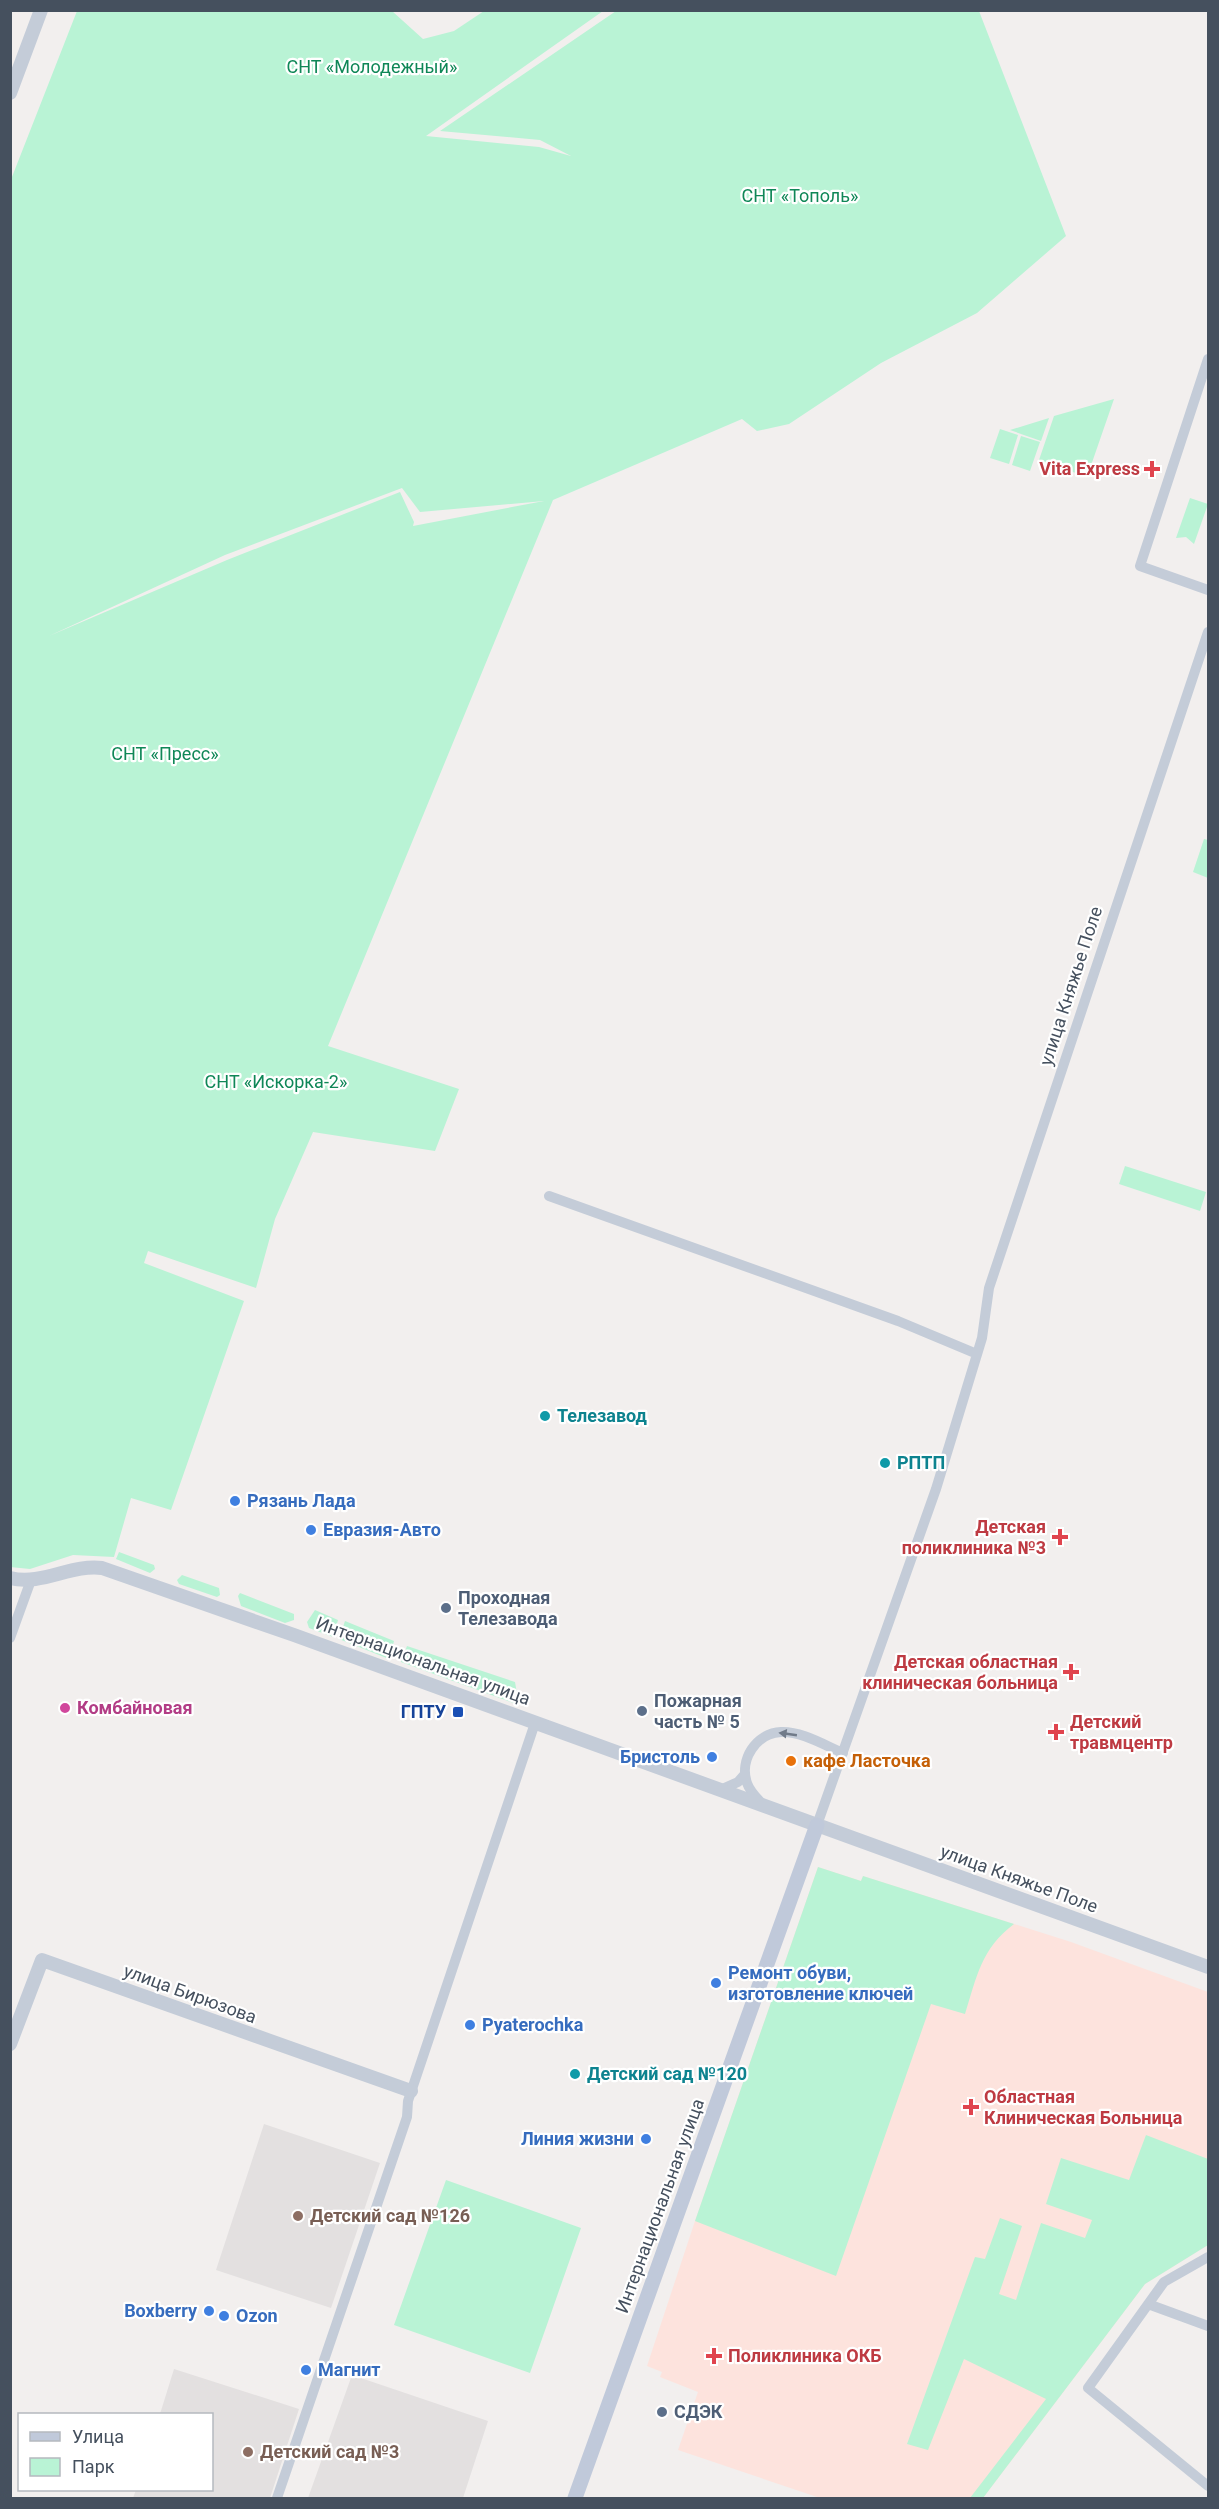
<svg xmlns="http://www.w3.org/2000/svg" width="1219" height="2509" font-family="Roboto,sans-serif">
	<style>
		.education { fill: #e3e0e0 }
		.medical { fill: #fde3dd }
		.green { fill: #b9f3d5; fill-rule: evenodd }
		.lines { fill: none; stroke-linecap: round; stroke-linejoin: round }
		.minor { stroke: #c4ccd8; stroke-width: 10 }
		.tertiary { stroke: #c4ccd8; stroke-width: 14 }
		.secondary { stroke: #c0c9da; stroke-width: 15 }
		.oneway { fill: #717b89 }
		.health-dot { fill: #e0444e; stroke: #fff; stroke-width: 2 }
		.culture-dot { fill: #0f9aa8; stroke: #fff; stroke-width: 2 }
		.shop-dot { fill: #3f7fe0; stroke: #fff; stroke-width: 2 }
		.service-dot { fill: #5c6f8a; stroke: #fff; stroke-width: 2 }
		.hotel-dot { fill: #d1479c; stroke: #fff; stroke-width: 2 }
		.transit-dot { fill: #1a4fb4; stroke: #fff; stroke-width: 2 }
		.food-dot { fill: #e8710a; stroke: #fff; stroke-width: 2 }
		.education-dot { fill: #8d6e63; stroke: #fff; stroke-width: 2 }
		.labels { text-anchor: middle; stroke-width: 4.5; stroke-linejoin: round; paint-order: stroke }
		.park-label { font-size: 18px; fill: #0f8757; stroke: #fff }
		.health-label { font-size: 18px; font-weight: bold; fill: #be3a42; stroke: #fff; text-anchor: end }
		.street-label { font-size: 18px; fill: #45505e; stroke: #fff }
		.culture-label { font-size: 18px; font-weight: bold; fill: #0d838f; stroke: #fff; text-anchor: start }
		.shop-label { font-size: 18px; font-weight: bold; fill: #366cbe; stroke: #fff; text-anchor: start }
		.service-label { font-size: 18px; font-weight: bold; fill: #4e5e75; stroke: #fff; text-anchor: start }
		.hotel-label { font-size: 18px; font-weight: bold; fill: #b23c85; stroke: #fff; text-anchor: start }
		.transit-label { font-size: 18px; font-weight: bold; fill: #164399; stroke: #fff; text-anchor: end }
		.food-label { font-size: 18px; font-weight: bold; fill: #c56008; stroke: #fff; text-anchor: start }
		.education-label { font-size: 18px; font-weight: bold; fill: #785e54; stroke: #fff; text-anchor: start }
	</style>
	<rect width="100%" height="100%" fill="#f2efee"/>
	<path class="education" d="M 264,2124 L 380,2163 L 331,2308 L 216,2270 Z
		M 174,2369 L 299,2409 L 270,2498 L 133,2498 L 136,2490 L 212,2490 L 212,2414 L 160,2414 Z
		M 352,2375 L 488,2421 L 463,2498 L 308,2498 Z"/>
	<path class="medical" d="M 818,1867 L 861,1881 L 863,1876 L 1071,1942 L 1208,1992 L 1208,2245 L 1145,2284 L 983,2498 L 820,2498 L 678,2450 L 698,2392 L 660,2377 L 662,2372 L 647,2366 L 695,2221 Z"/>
	<path class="green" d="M 77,11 L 392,11 L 423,39 L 454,31 L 484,11 L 603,11 L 426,136 L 539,147 L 571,156 L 540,140 L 440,131 L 616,11 L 979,11 L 1066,236 L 977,313 L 881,363 L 789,424 L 757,431 L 742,419 L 553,500 L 328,1046 L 459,1089 L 435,1151 L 313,1132 L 275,1219 L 256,1288 L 148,1251 L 144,1263 L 244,1301 L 171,1510 L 131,1498 L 114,1557 L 73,1555 L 30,1569 L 10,1567 L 10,182 ZM 402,488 L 420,512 L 544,501 L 413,526 L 414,522 L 400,492 L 227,560 L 49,636 L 225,555 Z
		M 1114,399 L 1087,477 L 1039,460 L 1054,416 Z
		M 1049,418 L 1041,441 L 1010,430 Z
		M 1000,429 L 1018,435 L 1009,464 L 990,458 Z
		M 1021,436 L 1040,442 L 1030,471 L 1012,465 Z
		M 1190,498 L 1208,504 L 1194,544 L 1186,537 L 1176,538 Z
		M 1204,839 L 1208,840 L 1208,878 L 1193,872 Z
		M 1125,1166 L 1206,1192 L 1200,1211 L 1119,1184 Z
		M 119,1552 L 154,1565 L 155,1569 L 150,1573 L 116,1559 Z
		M 182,1575 L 219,1588 L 220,1595 L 217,1597 L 179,1584 L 177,1580 Z
		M 240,1593 L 294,1614 L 294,1620 L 285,1623 L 241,1606 L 238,1596 Z
		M 315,1610 L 338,1620 L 333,1637 L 309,1628 L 307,1622 Z
		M 345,1621 L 394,1641 L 389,1659 L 339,1639 Z
		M 407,1646 L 515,1682 L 519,1705 L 401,1662 Z
		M 818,1867 L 861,1881 L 863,1876 L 1014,1924 C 981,1949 977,1976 965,2014 L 931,2004 L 836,2276 L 695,2221 Z
		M 1146,2135 L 1208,2159 L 1208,2245 L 1145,2284 L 983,2498 L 970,2498 L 1046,2399 L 964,2359 L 928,2450 L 907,2444 L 975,2257 L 985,2259 L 1000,2218 L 1022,2226 L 999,2294 L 1016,2300 L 1041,2223 L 1085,2238 L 1092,2220 L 1046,2204 L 1061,2158 L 1129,2180 Z
		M 446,2180 L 581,2228 L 530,2373 L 394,2325 Z"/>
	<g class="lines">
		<path class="minor" d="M 1208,359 L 1140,566 L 1208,590
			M 549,1196 L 898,1321 L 977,1354
			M 10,1638 L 31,1580
			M 720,1790 L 738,1782 L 745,1774
			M 764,1806 C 758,1799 750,1792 747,1783 C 739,1760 756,1733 781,1732 C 801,1731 824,1745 843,1753
			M 817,1825 L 936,1489 L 982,1338 L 989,1288 L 1208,632
			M 1208,2257 L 1164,2282 L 1088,2388 L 1208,2486
			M 1148,2304 L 1208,2326
			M 277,2498 L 407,2117 L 408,2101 L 535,1723"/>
		<path class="tertiary" d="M 10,93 L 41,10
			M 10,1578 C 42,1586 71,1564 102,1568 L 294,1635 L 1208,1967
			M 10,2044 L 42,1960 L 411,2091"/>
		<path class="secondary" d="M 575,2498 L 817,1825"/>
	</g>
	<defs><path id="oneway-solid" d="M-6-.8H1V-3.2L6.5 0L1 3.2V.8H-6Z" transform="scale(1.5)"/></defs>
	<use class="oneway" href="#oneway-solid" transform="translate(788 1734) rotate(-172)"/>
	<g class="health-dot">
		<path d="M1149 460h6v6h6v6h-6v6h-6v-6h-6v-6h6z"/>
		<path d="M1057 1528h6v6h6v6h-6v6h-6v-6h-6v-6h6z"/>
		<path d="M1068 1663h6v6h6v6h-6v6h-6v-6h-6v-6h6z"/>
		<path d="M1053 1723h6v6h6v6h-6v6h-6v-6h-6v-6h6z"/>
		<path d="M968 2098h6v6h6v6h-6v6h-6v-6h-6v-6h6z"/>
		<path d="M711 2347h6v6h6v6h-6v6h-6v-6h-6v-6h6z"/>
	</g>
	<g class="culture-dot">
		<circle cx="545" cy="1416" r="6"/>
		<circle cx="885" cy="1463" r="6"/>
		<circle cx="575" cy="2074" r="6"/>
	</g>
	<g class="shop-dot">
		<circle cx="235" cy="1501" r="6"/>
		<circle cx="311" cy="1530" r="6"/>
		<circle cx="712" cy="1757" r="6"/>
		<circle cx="716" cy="1983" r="6"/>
		<circle cx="470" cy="2025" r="6"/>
		<circle cx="646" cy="2139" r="6"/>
		<circle cx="209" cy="2311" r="6"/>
		<circle cx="224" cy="2316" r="6"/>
		<circle cx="306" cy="2370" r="6"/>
	</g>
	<g class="service-dot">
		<circle cx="446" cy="1608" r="6"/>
		<circle cx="642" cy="1711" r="6"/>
		<circle cx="662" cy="2412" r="6"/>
	</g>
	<circle class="hotel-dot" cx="65" cy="1708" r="6"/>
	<rect class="transit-dot" x="452" y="1706" width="12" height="12" rx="3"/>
	<circle class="food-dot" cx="791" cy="1761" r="6"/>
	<g class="education-dot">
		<circle cx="298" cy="2216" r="6"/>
		<circle cx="248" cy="2452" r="6"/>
	</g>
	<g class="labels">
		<g class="park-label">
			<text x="372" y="73">СНТ «Молодежный»</text>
			<text x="800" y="202">СНТ «Тополь»</text>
			<text x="165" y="760">СНТ «Пресс»</text>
			<text x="276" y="1088">СНТ «Искорка-2»</text>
		</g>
		<g class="health-label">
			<text x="1140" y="475">Vita Express</text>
			<text x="1046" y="1533">Детская<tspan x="1046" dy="21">поликлиника №3</tspan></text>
			<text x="1058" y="1668">Детская областная<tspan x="1058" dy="21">клиническая больница</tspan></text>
			<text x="1070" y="1728" text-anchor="start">Детский<tspan x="1070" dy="21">травмцентр</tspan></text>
			<text x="984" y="2103" text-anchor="start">Областная<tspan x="984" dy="21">Клиническая Больница</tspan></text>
			<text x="728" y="2362" text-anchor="start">Поликлиника ОКБ</text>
		</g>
		<g class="street-label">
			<text transform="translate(1071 986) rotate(-72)" y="6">улица Княжье Поле</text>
			<text transform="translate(423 1661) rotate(20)" y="6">Интернациональная улица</text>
			<text transform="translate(1019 1879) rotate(20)" y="6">улица Княжье Поле</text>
			<text transform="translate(190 1994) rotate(20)" y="6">улица Бирюзова</text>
			<text transform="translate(660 2206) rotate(-70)" y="6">Интернациональная улица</text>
		</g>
		<g class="culture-label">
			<text x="557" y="1422">Телезавод</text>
			<text x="897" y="1469">РПТП</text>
			<text x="587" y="2080">Детский сад №120</text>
		</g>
		<g class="shop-label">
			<text x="247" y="1507">Рязань Лада</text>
			<text x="323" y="1536">Евразия-Авто</text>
			<text x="700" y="1763" text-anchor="end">Бристоль</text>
			<text x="728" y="1979">Ремонт обуви,<tspan x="728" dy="21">изготовление ключей</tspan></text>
			<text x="482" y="2031">Pyaterochka</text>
			<text x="634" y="2145" text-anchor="end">Линия жизни</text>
			<text x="197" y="2317" text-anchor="end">Boxberry</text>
			<text x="236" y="2322">Ozon</text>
			<text x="318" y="2376">Магнит</text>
		</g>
		<g class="service-label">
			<text x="458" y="1604">Проходная<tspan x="458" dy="21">Телезавода</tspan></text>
			<text x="654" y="1707">Пожарная<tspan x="654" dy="21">часть № 5</tspan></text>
			<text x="674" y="2418">СДЭК</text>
		</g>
		<g class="hotel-label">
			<text x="77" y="1714">Комбайновая</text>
		</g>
		<g class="transit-label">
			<text x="446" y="1718">ГПТУ</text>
		</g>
		<g class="food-label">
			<text x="803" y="1767">кафе Ласточка</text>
		</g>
		<g class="education-label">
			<text x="310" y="2222">Детский сад №126</text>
			<text x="260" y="2458">Детский сад №3</text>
		</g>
	</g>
	<rect width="1219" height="2509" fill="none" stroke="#45505e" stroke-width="24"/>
	<rect x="18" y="2413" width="195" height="78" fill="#ffffff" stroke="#b5b9bf" stroke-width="1.5"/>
	<rect x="30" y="2432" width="30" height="9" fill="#c0c9da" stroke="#b5b9bf" stroke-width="1.5"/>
	<text x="72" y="2443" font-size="18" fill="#45505e">Улица</text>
	<rect x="30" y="2458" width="30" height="18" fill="#b9f3d5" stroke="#b5b9bf" stroke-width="1.5"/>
	<text x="72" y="2473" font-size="18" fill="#45505e">Парк</text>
</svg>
